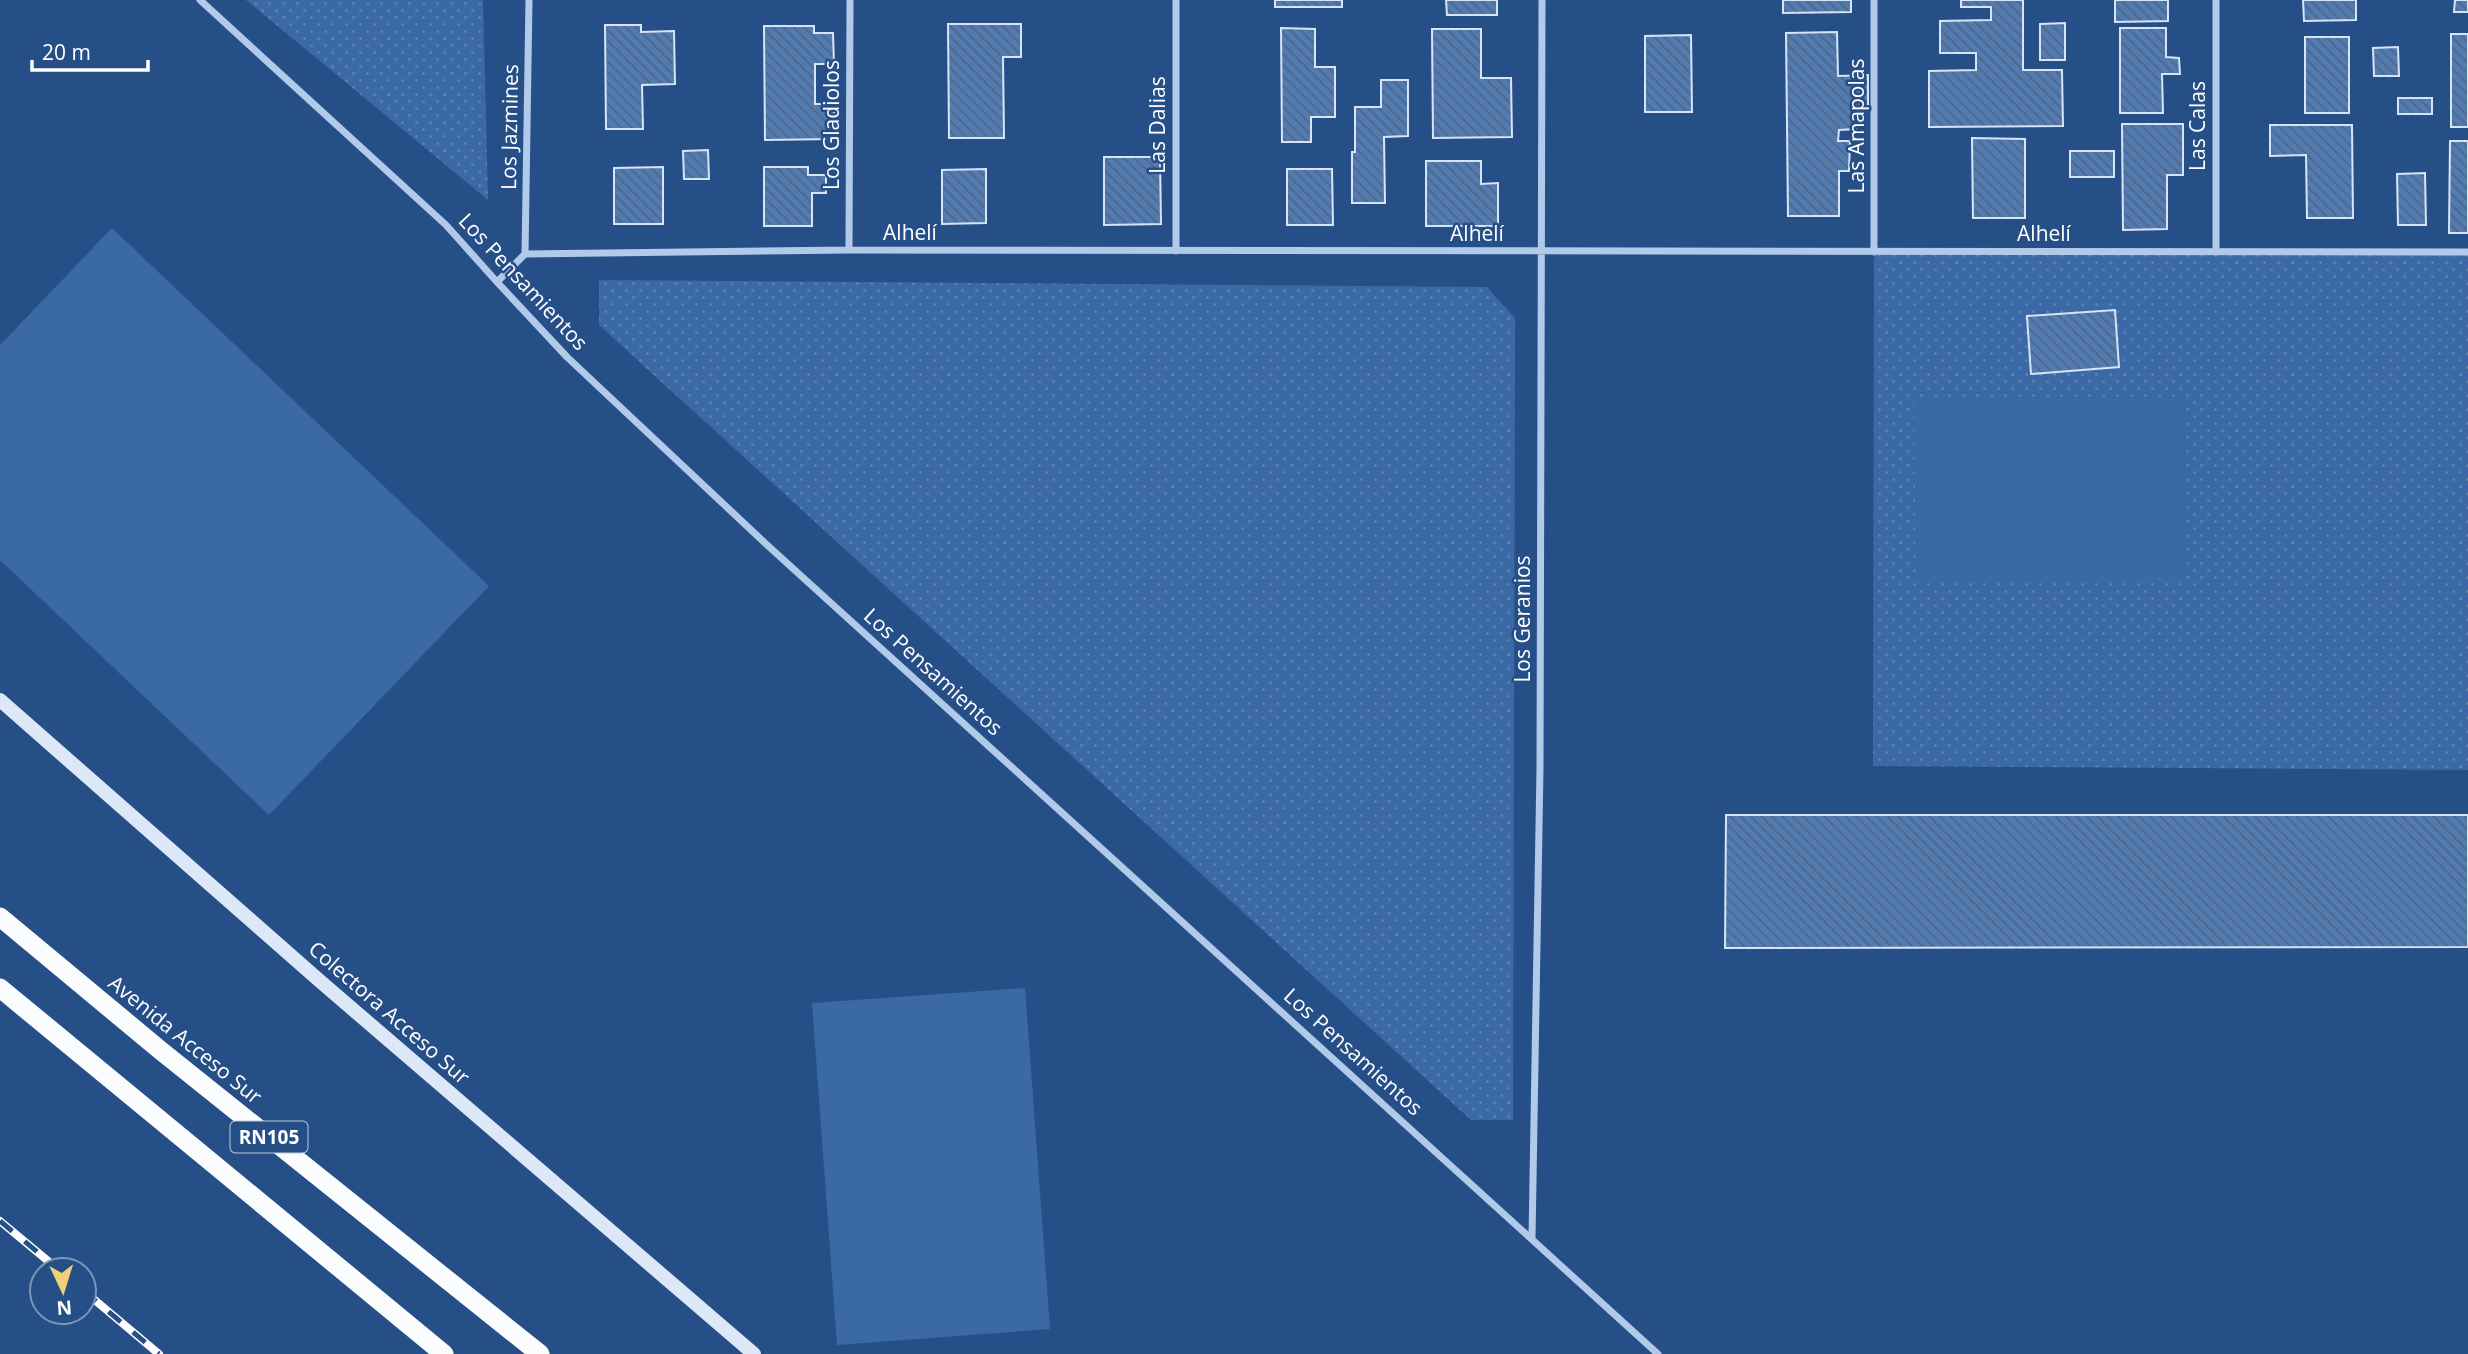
<svg xmlns="http://www.w3.org/2000/svg" width="2468" height="1354" font-family="'Open Sans',sans-serif">
	<style>
		.park { fill: url(#park-dots) }
		.garden { fill: #3a69a5 }
		.building { fill: url(#building-back-hatch); stroke: #d6e4f7; stroke-width: 2 }
		.lines { fill: none; stroke-linecap: round; stroke-linejoin: round }
		.minor { stroke: #b2cae9; stroke-width: 7 }
		.secondary { stroke: #dce8f8; stroke-width: 14 }
		.trunk { stroke: #fafcfe; stroke-width: 19 }
		.rail-casing { stroke: #fff; stroke-width: 8 }
		.rail { stroke: #264f88; stroke-width: 5; stroke-dasharray: 16; stroke-linecap: butt }
		.labels { text-anchor: middle; stroke-width: 5; stroke-linejoin: round; paint-order: stroke }
		.shield { fill: #264f88; stroke: #becadb; stroke-width: 2 }
		.shield-label { font-size: 19px; font-weight: bold; fill: #fff }
		.street-label { font-size: 21px; fill: #fff; stroke: #264f88 }
	</style>
	<defs>
		<pattern id="park-dots" width="8" height="8" patternUnits="userSpaceOnUse" patternTransform="scale(1.75)"><rect width="8" height="8" fill="#3a69a5"/><path d="M2 2h.1M6 6h.1" fill="none" stroke="#5880b2" stroke-width="1.8" stroke-linecap="round"/></pattern>
		<pattern id="building-back-hatch" width="6" height="6" patternUnits="userSpaceOnUse" patternTransform="scale(1.75)"><rect width="6" height="6" fill="#527bb2"/><path d="M-1 5l2 2M0 0l6 6M5-1l2 2" fill="none" stroke="#4f6684"/></pattern>
	</defs>
	<rect width="100%" height="100%" fill="#264f88"/>
	<path class="park" d="M 246,0 L 483,0 L 488,200 Z
		M 1874,252 L 2468,252 L 2468,770 L 1873,766 Z
		M 599,280 L 1487,287 L 1515,318 L 1513,1120 L 1471,1120 L 599,325 Z"/>
	<path class="garden" d="M 112,228 L 489,586 L 269,815 L 0,560 L 0,345 Z
		M 2184,397 L 2186,578 L 1916,581 L 1914,400 Z
		M 1025,988 L 1050,1329 L 837,1345 L 812,1003 Z"/>
	<path class="building" d="M 1275,0 L 1342,0 L 1342,7 L 1275,7 Z
		M 1446,0 L 1497,0 L 1497,15 L 1447,15 Z
		M 1783,0 L 1851,0 L 1851,12 L 1783,13 Z
		M 1961,0 L 2023,0 L 2023,70 L 2062,70 L 2063,126 L 1929,127 L 1929,71 L 1976,70 L 1976,53 L 1940,53 L 1940,21 L 1991,20 L 1991,7 L 1961,7 Z
		M 2115,0 L 2168,0 L 2168,21 L 2115,22 Z
		M 2303,0 L 2356,0 L 2356,20 L 2304,21 Z
		M 2455,0 L 2468,0 L 2468,12 L 2454,12 Z
		M 2065,23 L 2065,60 L 2040,60 L 2040,24 Z
		M 948,24 L 1021,24 L 1021,57 L 1003,57 L 1004,138 L 949,138 Z
		M 605,25 L 641,25 L 641,32 L 674,31 L 675,84 L 642,85 L 643,129 L 606,129 Z
		M 764,26 L 814,26 L 814,33 L 833,33 L 834,64 L 815,64 L 815,104 L 834,104 L 834,139 L 765,140 Z
		M 1281,28 L 1315,29 L 1315,67 L 1335,67 L 1335,117 L 1311,117 L 1311,142 L 1282,142 Z
		M 2120,28 L 2166,28 L 2166,57 L 2179,58 L 2180,74 L 2162,74 L 2163,113 L 2120,113 Z
		M 1432,29 L 1481,29 L 1481,78 L 1511,78 L 1512,137 L 1433,138 Z
		M 1837,32 L 1838,76 L 1868,75 L 1868,108 L 1856,108 L 1856,129 L 1839,130 L 1838,141 L 1850,141 L 1849,171 L 1839,171 L 1839,216 L 1788,216 L 1786,33 Z
		M 2451,34 L 2468,34 L 2468,127 L 2451,127 Z
		M 1691,35 L 1692,112 L 1645,112 L 1645,36 Z
		M 2305,37 L 2349,37 L 2349,113 L 2305,113 Z
		M 2398,47 L 2399,76 L 2374,76 L 2373,48 Z
		M 1381,80 L 1408,80 L 1408,136 L 1384,137 L 1385,203 L 1352,203 L 1352,152 L 1355,152 L 1355,107 L 1381,107 Z
		M 2398,98 L 2432,98 L 2432,114 L 2398,114 Z
		M 2122,124 L 2183,124 L 2183,175 L 2167,175 L 2167,229 L 2123,230 Z
		M 2270,125 L 2352,125 L 2353,218 L 2307,218 L 2306,155 L 2270,156 Z
		M 1972,138 L 2025,139 L 2025,218 L 1973,218 Z
		M 2450,141 L 2468,141 L 2468,233 L 2449,233 Z
		M 708,150 L 709,179 L 684,179 L 683,151 Z
		M 2070,151 L 2114,151 L 2114,177 L 2070,177 Z
		M 1104,157 L 1160,157 L 1161,224 L 1104,225 Z
		M 1426,161 L 1481,161 L 1481,184 L 1498,183 L 1498,226 L 1426,226 Z
		M 663,167 L 663,224 L 614,224 L 614,168 Z
		M 764,167 L 808,167 L 808,175 L 826,175 L 826,193 L 812,193 L 812,226 L 764,226 Z
		M 986,169 L 986,223 L 942,224 L 942,170 Z
		M 1287,169 L 1332,169 L 1333,225 L 1287,225 Z
		M 2425,173 L 2426,225 L 2398,225 L 2397,174 Z
		M 2115,310 L 2119,367 L 2031,374 L 2027,316 Z
		M 1726,815 L 2468,815 L 2468,947 L 1725,948 Z"/>
	<g class="lines">
		<path class="minor" d="M 200,0 L 446,225 L 497,282 L 567,357 L 766,544 L 1658,1354
			M 849,250 L 850,0
			M 1176,251 L 1176,0
			M 1874,252 L 1874,0
			M 2216,252 L 2216,0
			M 525,254 L 529,0
			M 497,282 L 525,254 L 849,250 L 2468,252
			M 1532,1239 L 1540,768 L 1542,0"/>
		<path class="secondary" d="M 0,700 L 321,982 L 754,1354"/>
		<path class="trunk" d="M 0,917 L 160,1050 L 540,1354
			M 0,988 L 444,1354"/>
		<defs>
			<path id="rail" d="M 0,1221 L 59,1270
				M 84,1291 L 159,1354"/>
		</defs>
		<use href="#rail" class="rail-casing"/>
		<use href="#rail" class="rail"/>
	</g>
	<g class="labels">
		<rect class="shield" x="230.5" y="1121.5" width="77" height="31" rx="5"/>
		<g class="shield-label">
			<text x="269" y="1144">RN105</text>
		</g>
		<g class="street-label">
			<text transform="translate(832 125) rotate(-90)" y="7">Los Gladiolos</text>
			<text transform="translate(1158 125) rotate(-90)" y="7">Las Dalias</text>
			<text transform="translate(1857 126) rotate(-90)" y="7">Las Amapolas</text>
			<text transform="translate(2198 126) rotate(-90)" y="7">Las Calas</text>
			<text transform="translate(510 127) rotate(-89)" y="7">Los Jazmines</text>
			<text x="910" y="240">Alhelí</text>
			<text x="1477" y="241">Alhelí</text>
			<text x="2044" y="241">Alhelí</text>
			<text transform="translate(523 282) rotate(47)" y="7">Los Pensamientos</text>
			<text transform="translate(1523 619) rotate(-90)" y="7">Los Geranios</text>
			<text transform="translate(933 672) rotate(42)" y="7">Los Pensamientos</text>
			<text transform="translate(389 1013) rotate(41)" y="7">Colectora Acceso Sur</text>
			<text transform="translate(185 1040) rotate(39)" y="7">Avenida Acceso Sur</text>
			<text transform="translate(1353 1052) rotate(42)" y="7">Los Pensamientos</text>
		</g>
	</g>
	<g transform="translate(63 1291) rotate(176)"><circle r="33" fill="#264f88" stroke="#7d95b8" stroke-width="2"/>
	<path d="M0-5L12 26L0 18L-12 26Z" fill="#f2d077"/>
	<text y="-10" font-size="19" font-weight="bold" text-anchor="middle" fill="#ffffff">N</text>
	</g>
	<path d="M32 60v10h116v-10" fill="none" stroke="#ffffff" stroke-width="3.5"/>
	<text x="42" y="60" font-size="21" fill="#ffffff" stroke="#264f88" stroke-width="5" paint-order="stroke">20 m</text>
</svg>
